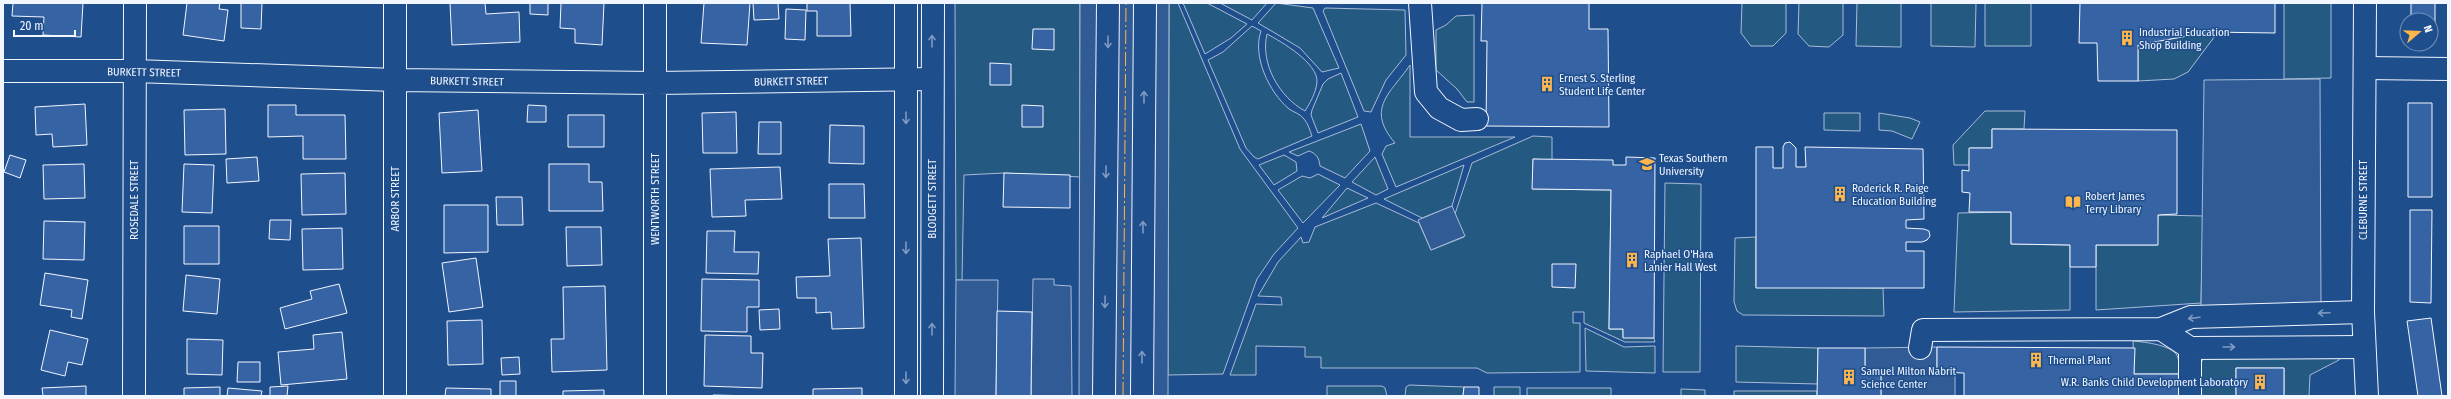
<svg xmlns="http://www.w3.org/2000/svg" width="2451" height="399" font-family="'Fira Sans Condensed',sans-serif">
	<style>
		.green { fill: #245a82; stroke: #a8bbd7 }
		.parking { fill: #305b95; stroke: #a8bbd7 }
		.building { fill: #3563a3; stroke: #f2f6ff }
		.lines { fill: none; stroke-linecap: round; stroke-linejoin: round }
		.minor-casing { stroke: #f2f6ff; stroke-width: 24 }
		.major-casing { stroke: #f2f6ff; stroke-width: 24 }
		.minor { stroke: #1f4e8c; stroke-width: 22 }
		.major { stroke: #1f4e8c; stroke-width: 22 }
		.power { stroke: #ffb74d; stroke-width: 1; stroke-dasharray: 14 3 2 3; stroke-linecap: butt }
		.oneway { stroke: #7e9ac0 }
		.labels { text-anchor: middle; stroke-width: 3; stroke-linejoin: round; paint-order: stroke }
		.poi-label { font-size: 11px; fill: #f2f6ff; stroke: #1f4e8c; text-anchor: start }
		.street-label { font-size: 11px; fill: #f2f6ff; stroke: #1f4e8c }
	</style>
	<rect width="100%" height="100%" fill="#1f4e8c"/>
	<path class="green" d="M 955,3 L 1080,3 L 1080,177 L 1004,173 L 964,175 L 962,280 L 956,280 Z
		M 1169,3 L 1178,3 L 1240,149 L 1298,228 L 1274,254 L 1257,279 L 1223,374 L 1168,375 Z
		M 1183,3 L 1207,3 L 1247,24 L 1231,38 L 1205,54 Z
		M 1220,3 L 1267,3 L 1252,20 Z
		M 1276,3 L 1313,8 L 1339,68 L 1322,72 L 1300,48 L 1258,23 Z
		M 1742,3 L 1786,3 L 1786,33 L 1773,46 L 1751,46 L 1741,33 Z
		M 1799,3 L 1843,3 L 1843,35 L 1829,47 L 1809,46 L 1798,34 Z
		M 1857,3 L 1901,3 L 1901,47 L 1856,46 Z
		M 1931,3 L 1976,3 L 1975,47 L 1931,46 Z
		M 1985,3 L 2031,3 L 2031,46 L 1985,46 Z
		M 2284,3 L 2331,3 L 2331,78 L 2284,79 Z
		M 1325,8 L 1405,10 L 1406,55 L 1386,80 L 1371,112 L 1364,111 L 1323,11 Z
		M 1474,15 L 1474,102 L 1467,102 L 1457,89 L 1436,70 L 1436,30 L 1446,25 L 1456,16 Z
		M 1252,26 L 1261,31 C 1252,56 1269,92 1289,109 C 1293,112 1301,114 1304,119 C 1308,123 1310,131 1312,136 L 1258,159 L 1254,157 L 1246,148 L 1208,60 L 1223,52 Z
		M 2209,32 L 2218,32 L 2188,72 L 2174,79 L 2138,81 L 2138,45 Z
		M 1267,34 C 1282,42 1318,63 1317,82 C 1316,93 1310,103 1305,111 C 1279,97 1260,63 1267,34 Z
		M 1410,65 L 1410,137 L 1515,137 L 1396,187 L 1382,154 L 1386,146 L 1395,143 C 1365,108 1391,93 1410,65 Z
		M 1341,73 L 1358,117 L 1318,133 L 1311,115 L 1312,110 L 1323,84 L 1328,79 Z
		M 1985,111 L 2025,111 L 2024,129 L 1992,129 L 1992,148 L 1970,148 L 1969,165 L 1954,165 L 1953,145 Z
		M 1824,113 L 1860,113 L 1860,131 L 1824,130 Z
		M 1879,113 L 1910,118 L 1920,122 L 1912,139 L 1892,131 L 1879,130 Z
		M 1361,124 L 1370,151 L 1345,178 L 1320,166 C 1319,158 1317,154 1309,151 L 1298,156 L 1289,152 Z
		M 1533,136 L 1552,137 L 1552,160 L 1533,159 L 1533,189 L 1611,190 L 1609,329 L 1623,329 L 1623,337 L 1654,338 L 1655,342 L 1625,342 L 1584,323 L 1584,312 L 1573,312 L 1573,323 L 1580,323 L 1580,372 L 1487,373 L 1477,368 L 1321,368 L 1321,357 L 1305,357 L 1305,347 L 1256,346 L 1256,375 L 1230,375 L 1256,304 L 1282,305 L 1281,297 L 1258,296 L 1278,262 L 1301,237 L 1303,243 L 1309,242 L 1315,227 L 1376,203 L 1419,223 L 1431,250 L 1464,237 L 1455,214 L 1472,163 Z
		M 1284,155 L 1296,162 L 1297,171 L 1274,185 L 1259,165 Z
		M 1375,157 L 1388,189 L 1376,195 L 1352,182 Z
		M 1464,165 L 1452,206 L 1422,218 L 1384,199 Z
		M 1318,174 L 1340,185 L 1303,223 L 1278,190 L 1302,176 L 1310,178 Z
		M 1665,183 L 1701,184 L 1700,372 L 1663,372 Z
		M 1347,188 L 1368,198 L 1322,218 Z
		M 2011,212 L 2011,244 L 2070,245 L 2070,310 L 1954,312 L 1958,213 Z
		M 2158,215 L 2203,216 L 2201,303 L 2096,310 L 2096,245 L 2157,245 Z
		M 1756,237 L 1756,287 L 1883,288 L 1884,316 L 1743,315 L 1737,311 L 1734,302 L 1735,238 Z
		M 1585,328 L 1624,347 L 1655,346 L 1655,373 L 1586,371 Z
		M 2133,341 C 2144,342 2175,345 2178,358 C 2180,363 2179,369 2179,374 L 2134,374 Z
		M 1736,346 L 1818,348 L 1818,384 L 1736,382 Z
		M 2204,357 L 2340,357 L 2339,360 L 2310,375 L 2309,396 L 2284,396 L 2284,368 L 2236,368 L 2236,396 L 2201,396 L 2200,365 Z
		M 1409,385 L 1464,387 L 1463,396 L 1405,396 L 1406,387 Z
		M 1327,386 L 1382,386 L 1385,388 L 1387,396 L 1327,396 Z
		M 1494,387 L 1520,387 L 1520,396 L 1494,396 Z
		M 1527,388 L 1611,388 L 1611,396 L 1527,396 Z
		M 1681,389 L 1705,390 L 1705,396 L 1681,396 Z
		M 1734,391 L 1817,391 L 1817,396 L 1734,396 Z"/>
	<path class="parking" d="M 1080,3 L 1169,3 L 1168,396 L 1079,396 Z
		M 2320,79 L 2321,307 L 2201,307 L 2204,80 Z
		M 1452,206 L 1465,236 L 1431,250 L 1418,220 Z
		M 1033,279 L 1054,279 L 1054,285 L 1071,286 L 1072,396 L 1031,396 Z
		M 956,280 L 998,280 L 996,396 L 955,396 Z
		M 1937,347 L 1937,372 L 1955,373 L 1955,396 L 1881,396 L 1881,371 L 1865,371 L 1865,348 Z"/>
	<path class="building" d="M 13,3 L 83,3 L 81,37 L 43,35 L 44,17 L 12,16 Z
		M 187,3 L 220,3 L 219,9 L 228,10 L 224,41 L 183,35 Z
		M 241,3 L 262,3 L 261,29 L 241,28 Z
		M 450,3 L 485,3 L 486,14 L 519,12 L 520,42 L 452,45 Z
		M 530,3 L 548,3 L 548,15 L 530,14 Z
		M 561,3 L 604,3 L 602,45 L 575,43 L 575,29 L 560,28 Z
		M 704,3 L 750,3 L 747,45 L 701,43 Z
		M 753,3 L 778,3 L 779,19 L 754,20 Z
		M 807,3 L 850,3 L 851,36 L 817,36 L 817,11 L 807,11 Z
		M 1482,3 L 1589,3 L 1589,29 L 1608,29 L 1609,127 L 1486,126 L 1487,41 L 1481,41 Z
		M 2080,3 L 2275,3 L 2275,33 L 2209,32 L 2138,45 L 2138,81 L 2098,81 L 2097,43 L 2079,43 Z
		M 2411,3 L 2435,3 L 2435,25 L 2431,25 L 2431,20 L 2411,20 Z
		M 786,9 L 806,10 L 805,40 L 785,39 Z
		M 1033,29 L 1054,29 L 1054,50 L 1032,49 Z
		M 990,63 L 1011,64 L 1011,85 L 990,85 Z
		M 2408,103 L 2432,103 L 2432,197 L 2408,197 Z
		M 85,104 L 87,145 L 53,147 L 52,134 L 36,135 L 35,107 Z
		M 268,105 L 296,105 L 296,115 L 345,115 L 346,159 L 303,159 L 303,136 L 268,137 Z
		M 528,105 L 546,106 L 546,122 L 527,122 Z
		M 1022,105 L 1043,106 L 1043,127 L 1022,127 Z
		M 225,109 L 226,154 L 185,155 L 184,110 Z
		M 478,110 L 482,171 L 442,173 L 439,113 Z
		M 736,112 L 737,153 L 703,153 L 702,113 Z
		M 568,115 L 604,115 L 604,147 L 568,147 Z
		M 759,122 L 781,122 L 781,154 L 758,154 Z
		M 830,125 L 864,126 L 864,164 L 829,163 Z
		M 1992,129 L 2177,130 L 2177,214 L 2158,215 L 2158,245 L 2096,245 L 2096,267 L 2070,267 L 2070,245 L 2011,244 L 2011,212 L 1969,212 L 1970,193 L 1962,192 L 1962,170 L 1969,171 L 1969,148 L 1992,148 Z
		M 1790,142 L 1796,148 L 1796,167 L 1806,167 L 1805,147 L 1923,149 L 1924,219 L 1906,220 L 1906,228 L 1924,229 L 1929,231 L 1930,236 L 1927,240 L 1922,242 L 1906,242 L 1906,251 L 1924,251 L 1924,288 L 1756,288 L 1756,147 L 1773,147 L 1773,168 L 1783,168 L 1783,147 L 1785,143 Z
		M 10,155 L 26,160 L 20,178 L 4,172 Z
		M 257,157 L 259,181 L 227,183 L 226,159 Z
		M 1626,157 L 1655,158 L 1654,338 L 1623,338 L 1623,329 L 1609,329 L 1611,190 L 1532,189 L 1533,159 L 1613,160 L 1613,165 L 1626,165 Z
		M 84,164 L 85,198 L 44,199 L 43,165 Z
		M 184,164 L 214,165 L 212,213 L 182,212 Z
		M 549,164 L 589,164 L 589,182 L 602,182 L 603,211 L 549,211 Z
		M 780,167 L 782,199 L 745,200 L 746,216 L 712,217 L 710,169 Z
		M 345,173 L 346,214 L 302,215 L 301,174 Z
		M 1004,173 L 1070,175 L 1070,208 L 1003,207 Z
		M 829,184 L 864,184 L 865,218 L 829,218 Z
		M 496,197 L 522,197 L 523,225 L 497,225 Z
		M 444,205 L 488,205 L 488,252 L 444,253 Z
		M 2410,210 L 2432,210 L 2431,303 L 2410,302 Z
		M 270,220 L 291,220 L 290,240 L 269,239 Z
		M 44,221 L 85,222 L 84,260 L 43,259 Z
		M 184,226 L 219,226 L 219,264 L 184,264 Z
		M 566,227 L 601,227 L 602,265 L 567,266 Z
		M 342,228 L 343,269 L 303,270 L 302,229 Z
		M 707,231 L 735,231 L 734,252 L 759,252 L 758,274 L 706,273 Z
		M 861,238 L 864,328 L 832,329 L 831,312 L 816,313 L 816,298 L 797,298 L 796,277 L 830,276 L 828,239 Z
		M 476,258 L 483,307 L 449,312 L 442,263 Z
		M 1552,264 L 1576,264 L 1575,288 L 1552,287 Z
		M 45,273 L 88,280 L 82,319 L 71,317 L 72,310 L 40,305 Z
		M 186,275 L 220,279 L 217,314 L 183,311 Z
		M 702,279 L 759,280 L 759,307 L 747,307 L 747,332 L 701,331 Z
		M 339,284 L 347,313 L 285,329 L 280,308 L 312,299 L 310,291 Z
		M 605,286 L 607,370 L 552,372 L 551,339 L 564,339 L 563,287 Z
		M 779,309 L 780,329 L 760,330 L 759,310 Z
		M 997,311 L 1032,312 L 1031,396 L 996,396 Z
		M 2431,318 L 2442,396 L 2418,396 L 2407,321 Z
		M 482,320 L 483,364 L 448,365 L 447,321 Z
		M 50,330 L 88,339 L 82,365 L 68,362 L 65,376 L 41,370 Z
		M 342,332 L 347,379 L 281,385 L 278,352 L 314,349 L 313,335 Z
		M 705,335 L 751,336 L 751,353 L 763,353 L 762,388 L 704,386 Z
		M 187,339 L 223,340 L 222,375 L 187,374 Z
		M 1937,347 L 2135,348 L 2134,374 L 2179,374 L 2179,396 L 1964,396 L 1964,373 L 1937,372 Z
		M 1818,348 L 1865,348 L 1865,371 L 1881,371 L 1881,396 L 1817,396 Z
		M 519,357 L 520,374 L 502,375 L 501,358 Z
		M 238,362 L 260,362 L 260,382 L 237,382 Z
		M 2236,368 L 2284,368 L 2284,396 L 2236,396 Z
		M 500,381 L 516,381 L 516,396 L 500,396 Z
		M 86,386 L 86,396 L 43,396 L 42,388 Z
		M 288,386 L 287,396 L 270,396 L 270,387 Z
		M 220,387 L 220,396 L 184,396 L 184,388 Z
		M 1464,387 L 1479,387 L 1479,396 L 1463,396 Z
		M 228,388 L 262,391 L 261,396 L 227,396 Z
		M 446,388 L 491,389 L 491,396 L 445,396 Z
		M 862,388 L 862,396 L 813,396 L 813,389 Z
		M 604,390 L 604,396 L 563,396 L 563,391 Z
		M 713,395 L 758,396 L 713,396 Z"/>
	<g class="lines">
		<defs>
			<path id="minor" d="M 395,3 L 395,396
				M 1420,3 L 1426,92 L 1439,108 L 1461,120 L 1477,119
				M 2365,68 L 2448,69
				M 3,71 L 135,71 L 395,80 L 655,83 L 932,79
				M 2161,329 L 2190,348 L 2364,347
				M 1920,348 L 1923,330 L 2161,329 L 2191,317 L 2363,312
				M 2190,348 L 2190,396
				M 134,396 L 135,3
				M 655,396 L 655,3
				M 1104,396 L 1108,3
				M 1142,396 L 1145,3"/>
			<path id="major" d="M 2365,3 L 2363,312 L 2367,396
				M 906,396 L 906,3
				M 932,396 L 933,3"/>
		</defs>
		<use href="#minor" class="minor-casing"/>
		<use href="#major" class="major-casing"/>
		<use href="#minor" class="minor"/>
		<use href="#major" class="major"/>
		<path class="power" d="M 1123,396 L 1126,3"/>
	</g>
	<defs><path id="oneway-shaft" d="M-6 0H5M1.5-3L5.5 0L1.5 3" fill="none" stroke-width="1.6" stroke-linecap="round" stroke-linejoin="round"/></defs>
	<g class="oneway">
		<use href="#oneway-shaft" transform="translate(932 41) rotate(-90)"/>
		<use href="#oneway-shaft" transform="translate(1108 42) rotate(90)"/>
		<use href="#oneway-shaft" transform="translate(1144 97) rotate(-90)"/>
		<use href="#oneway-shaft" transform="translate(906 118) rotate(90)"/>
		<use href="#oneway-shaft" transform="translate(1106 172) rotate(91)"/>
		<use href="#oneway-shaft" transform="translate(1143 227) rotate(-90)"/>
		<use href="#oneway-shaft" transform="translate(906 248) rotate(90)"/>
		<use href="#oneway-shaft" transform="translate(1105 302) rotate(91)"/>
		<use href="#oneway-shaft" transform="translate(2324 313) rotate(178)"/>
		<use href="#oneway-shaft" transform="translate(2194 318) rotate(173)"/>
		<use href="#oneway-shaft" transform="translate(932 329) rotate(-90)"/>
		<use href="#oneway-shaft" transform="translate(2229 347)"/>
		<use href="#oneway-shaft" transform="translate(1142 357) rotate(-90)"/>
		<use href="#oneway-shaft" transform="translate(906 378) rotate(90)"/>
	</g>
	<defs>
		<symbol id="building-bare" viewBox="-9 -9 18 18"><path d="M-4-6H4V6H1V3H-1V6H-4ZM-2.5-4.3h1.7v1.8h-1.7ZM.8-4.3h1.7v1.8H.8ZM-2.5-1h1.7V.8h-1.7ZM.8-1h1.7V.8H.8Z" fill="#ffb74d" stroke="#1f4e8c" stroke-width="2.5" paint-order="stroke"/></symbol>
		<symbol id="university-bare" viewBox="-9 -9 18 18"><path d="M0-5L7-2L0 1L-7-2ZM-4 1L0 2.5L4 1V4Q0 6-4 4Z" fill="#ffb74d" stroke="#1f4e8c" stroke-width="2.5" paint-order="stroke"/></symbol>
		<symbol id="library-bare" viewBox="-9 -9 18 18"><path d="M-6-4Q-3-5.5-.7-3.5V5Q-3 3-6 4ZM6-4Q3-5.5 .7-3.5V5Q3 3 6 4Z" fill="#ffb74d" stroke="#1f4e8c" stroke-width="2.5" paint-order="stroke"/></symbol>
	</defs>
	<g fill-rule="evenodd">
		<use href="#building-bare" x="2116" y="27" width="22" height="22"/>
		<use href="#building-bare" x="1536" y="73" width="22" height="22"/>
		<use href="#university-bare" x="1636" y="153" width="22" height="22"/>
		<use href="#building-bare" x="1829" y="183" width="22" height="22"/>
		<use href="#library-bare" x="2062" y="191" width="22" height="22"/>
		<use href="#building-bare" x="1621" y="249" width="22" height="22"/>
		<use href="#building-bare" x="2025" y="349" width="22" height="22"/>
		<use href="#building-bare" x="1838" y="366" width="22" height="22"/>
		<use href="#building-bare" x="2249" y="371" width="22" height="22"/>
	</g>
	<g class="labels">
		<g class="poi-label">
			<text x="2139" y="36">Industrial Education<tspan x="2139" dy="13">Shop Building</tspan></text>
			<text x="1559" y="82">Ernest S. Sterling<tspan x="1559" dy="13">Student Life Center</tspan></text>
			<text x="1659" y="162">Texas Southern<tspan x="1659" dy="13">University</tspan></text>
			<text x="1852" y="192">Roderick R. Paige<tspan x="1852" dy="13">Education Building</tspan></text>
			<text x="2085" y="200">Robert James<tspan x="2085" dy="13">Terry Library</tspan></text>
			<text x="1644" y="258">Raphael O'Hara<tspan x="1644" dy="13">Lanier Hall West</tspan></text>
			<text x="2048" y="364">Thermal Plant</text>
			<text x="1861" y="375">Samuel Milton Nabrit<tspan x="1861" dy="13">Science Center</tspan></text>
			<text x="2248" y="386" text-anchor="end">W.R. Banks Child Development Laboratory</text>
		</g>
		<g class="street-label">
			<text transform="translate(144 72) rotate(1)" y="4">BURKETT STREET</text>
			<text transform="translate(467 81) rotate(1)" y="4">BURKETT STREET</text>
			<text transform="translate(791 81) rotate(-1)" y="4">BURKETT STREET</text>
			<text transform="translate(395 199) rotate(-90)" y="4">ARBOR STREET</text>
			<text transform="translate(655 199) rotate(-90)" y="4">WENTWORTH STREET</text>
			<text transform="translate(932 199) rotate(-90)" y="4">BLODGETT STREET</text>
			<text transform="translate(134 200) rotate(-90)" y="4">ROSEDALE STREET</text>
			<text transform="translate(2363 200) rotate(-90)" y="4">CLEBURNE STREET</text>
		</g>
	</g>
	<rect width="2451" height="399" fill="none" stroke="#f2f6ff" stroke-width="8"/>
	<g transform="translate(2419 32) rotate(71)"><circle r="19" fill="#1f4e8c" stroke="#7391ba"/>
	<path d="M0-3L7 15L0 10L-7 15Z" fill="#ffb74d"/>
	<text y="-6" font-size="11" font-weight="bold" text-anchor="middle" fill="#f2f6ff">N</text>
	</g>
	<path d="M14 30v6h61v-6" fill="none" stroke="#f2f6ff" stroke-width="2"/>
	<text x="20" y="30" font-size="12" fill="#f2f6ff" stroke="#1f4e8c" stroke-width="3" paint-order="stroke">20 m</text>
</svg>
